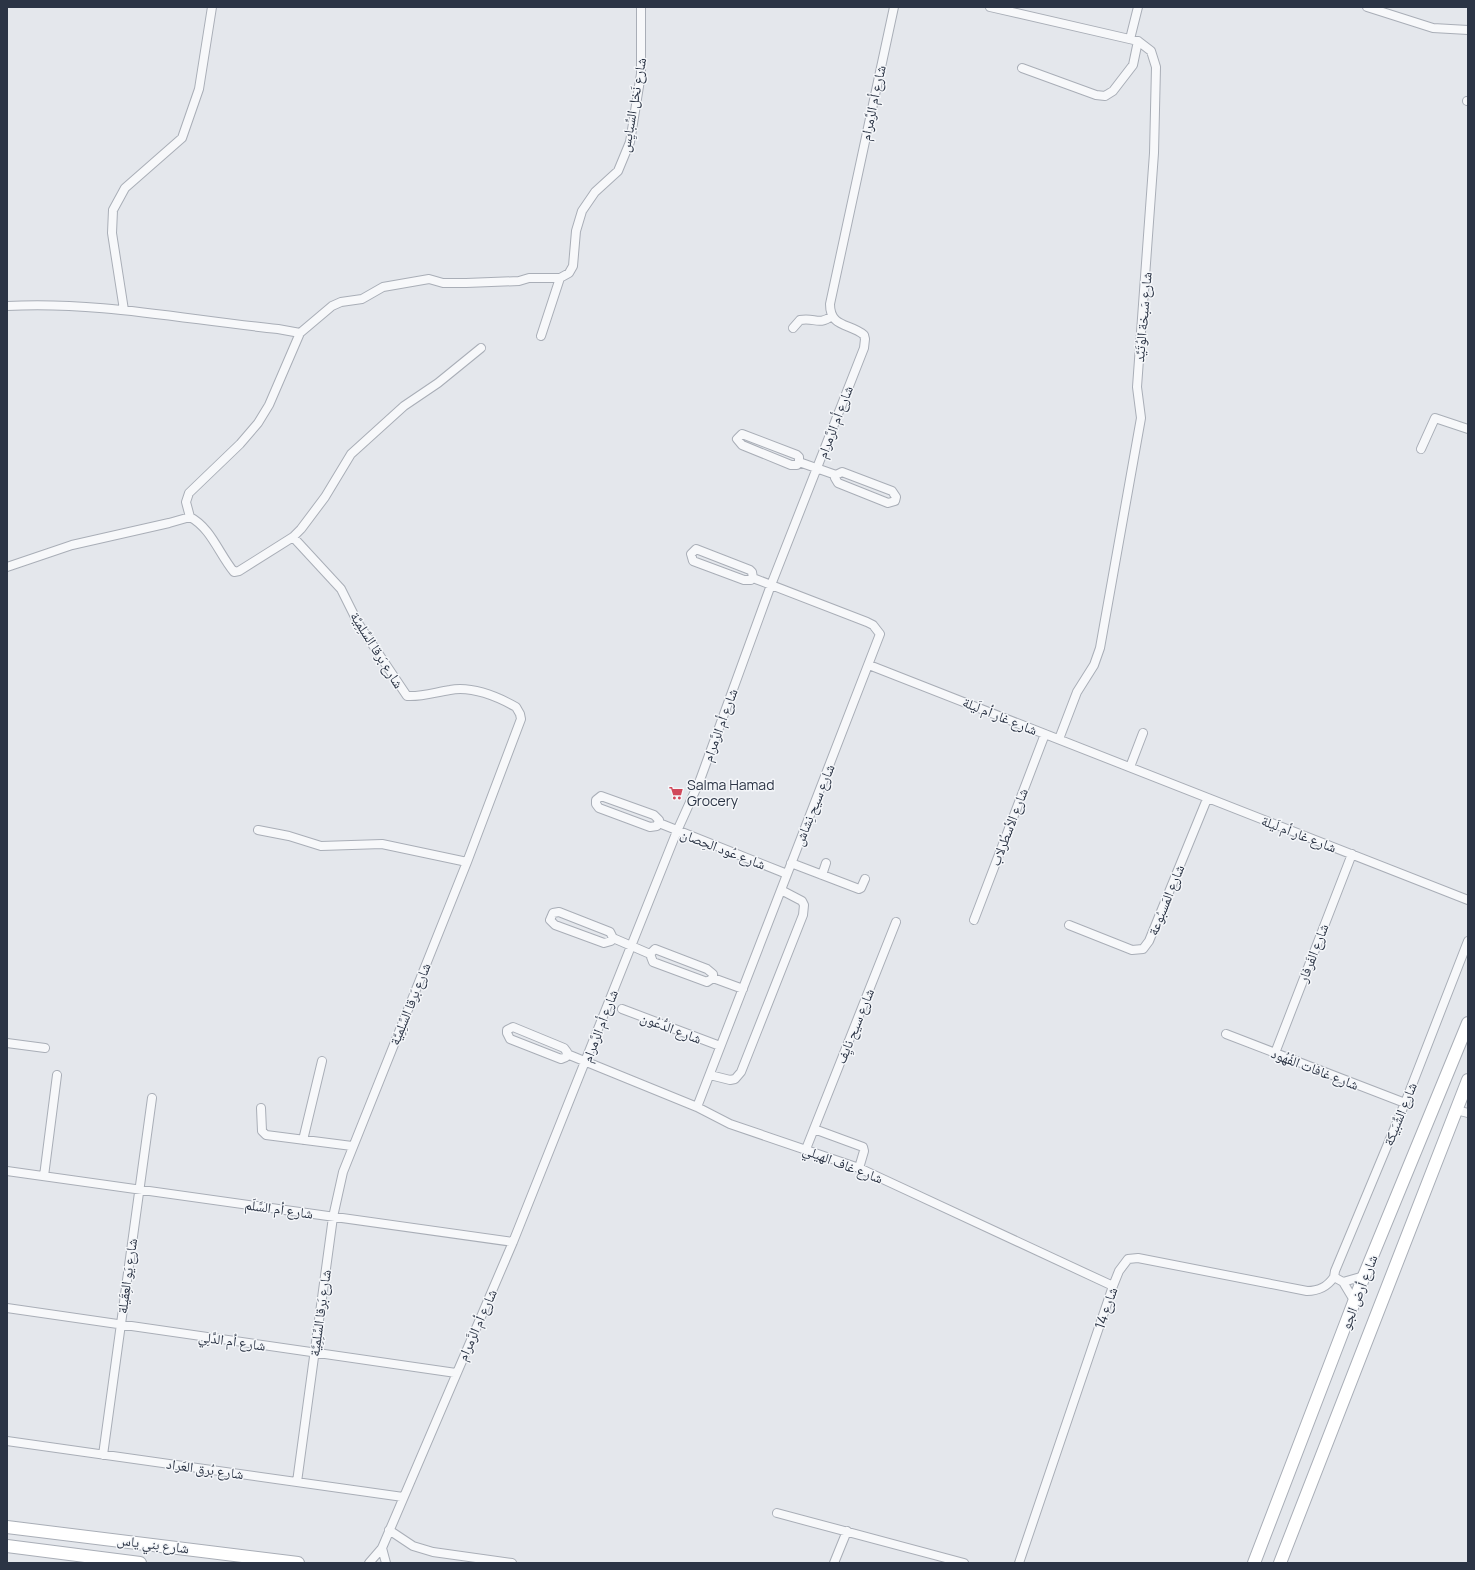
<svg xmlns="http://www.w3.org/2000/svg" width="1475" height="1570" font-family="Manrope,'Noto Naskh Arabic',sans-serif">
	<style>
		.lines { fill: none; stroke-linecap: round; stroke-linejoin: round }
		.street-casing { stroke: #a9aeb7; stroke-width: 10 }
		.secondary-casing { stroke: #a9aeb7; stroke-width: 14 }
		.street { stroke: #f7f8fa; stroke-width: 8 }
		.secondary { stroke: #fff; stroke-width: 12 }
		.labels { text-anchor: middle; stroke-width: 3; stroke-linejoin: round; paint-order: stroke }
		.street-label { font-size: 14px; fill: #2b3445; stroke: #f4f6f9 }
		.poi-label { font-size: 14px; fill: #2b3445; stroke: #f4f6f9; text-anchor: start }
	</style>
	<rect width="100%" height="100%" fill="#e4e7ec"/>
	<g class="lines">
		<defs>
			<path id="street" d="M 990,7 L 1138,41 L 1151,51 L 1156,67 L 1154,153 L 1137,387 L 1141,418 L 1100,648 L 1094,665 L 1077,692 L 1059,739
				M 1367,7 L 1433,28 L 1468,30
				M 1130,39 L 1138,7
				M 1022,68 L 1096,95 L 1105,96 L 1113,91 L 1133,65 L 1138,41
				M 1467,101 L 1468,101
				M 7,306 C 98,301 188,320 278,329 L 300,333 L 332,306 L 341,302 L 362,299 L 383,287 L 429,279 L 443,283 L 466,283 L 519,281 L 529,278 L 560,278
				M 124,310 L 112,233 L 113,210 L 125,188 L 182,138 L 199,89 L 212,7
				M 793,328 L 800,320 C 815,317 818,326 832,316
				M 300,333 L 269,405 L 258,423 L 240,444 L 189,493 L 186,502 L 190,517 C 211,528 219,554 234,572 L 239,571 L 293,537 L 301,529 L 325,497 L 351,454 L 404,406 L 438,383 L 481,348
				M 541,336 L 560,278 L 569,273 L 573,266 L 576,231 L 582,211 L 595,192 L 618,171 L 630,142 L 641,74 L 641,7
				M 742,434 L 797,455 L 799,457 L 799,462 L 797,465 L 791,465 L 742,445 L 737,439 Z
				M 1421,449 L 1435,418 L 1468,429
				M 799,462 L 836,475
				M 842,472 L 892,491 L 896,497 L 895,501 L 888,503 L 838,483 L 835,478 L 836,475 Z
				M 293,537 L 341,589 L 358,623 L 407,696 C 422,697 436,692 450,690 C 472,686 498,697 516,707 L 520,714 L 521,719 L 467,862 L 343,1172 L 333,1217 L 297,1482
				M 696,549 L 750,570 L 752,572 L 753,578 L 751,580 L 744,580 L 693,561 L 691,554 Z
				M 7,567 L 72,545 L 169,523 L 190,517
				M 869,665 L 1468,900
				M 1130,767 L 1143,733
				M 601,796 L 654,815 L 659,820 L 657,826 L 650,827 L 599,808 L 596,804 L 596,800 Z
				M 659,823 L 787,874
				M 258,830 L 289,836 L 321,846 L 382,844 L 467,862
				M 791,863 L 859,889 L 861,888 L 865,879
				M 822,875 L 826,863
				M 559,912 L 610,932 L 613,938 L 611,941 L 604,943 L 555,925 L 550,920 L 553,913 Z
				M 974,920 L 1045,734
				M 1069,925 L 1132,950 L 1143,949 L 1149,941 L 1207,799
				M 613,938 L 650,954
				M 655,949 L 707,969 L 713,974 L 713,978 L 707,982 L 653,962 L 650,954 Z
				M 713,978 L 743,989
				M 622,1009 L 720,1046
				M 513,1027 L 564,1048 L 567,1052 L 566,1057 L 561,1059 L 510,1039 L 507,1033 L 507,1030 Z
				M 1226,1034 L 1405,1103
				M 7,1043 L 45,1048
				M 1275,1053 L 1352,854
				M 567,1054 L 697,1107 L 730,1124 L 859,1168 L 1113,1286
				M 710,1075 L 730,1080 L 735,1079 L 741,1072 L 803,915 L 804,905 L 802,901 L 781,890
				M 697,1107 L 880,634 L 873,625 L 867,622 L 753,578
				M 261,1108 L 262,1131 L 266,1135 L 352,1146
				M 1456,1110 L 1468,1113
				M 814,1129 L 863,1147 L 864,1151 L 859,1168
				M 303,1140 L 322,1061
				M 806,1149 L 896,922
				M 7,1171 L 513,1242
				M 44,1176 L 57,1075
				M 1343,1282 L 1364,1276
				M 1355,1302 L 1343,1282 L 1334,1277 L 1335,1271 L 1405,1103 L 1468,941
				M 7,1308 L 456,1373
				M 7,1441 L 403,1497
				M 103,1455 L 152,1098
				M 777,1513 L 964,1563
				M 389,1530 L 413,1546 L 433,1552 L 512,1563
				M 382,1548 L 386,1563
				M 369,1563 L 382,1548 L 513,1242 L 677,831 L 700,780 L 771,585 L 864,348 L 865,339 L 864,335 C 850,323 830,328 830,304 L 894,7
				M 834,1563 L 847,1531
				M 1019,1563 L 1113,1286 L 1119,1271 L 1128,1259 L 1138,1258 L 1307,1291 C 1319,1291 1327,1287 1334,1277"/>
			<path id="secondary" d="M 7,1527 L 298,1563
				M 7,1546 L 140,1563
				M 1254,1563 L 1364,1276 L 1468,1023
				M 1280,1563 L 1468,1080"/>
		</defs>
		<use href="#street" class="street-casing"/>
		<use href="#secondary" class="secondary-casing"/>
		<use href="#street" class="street"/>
		<use href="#secondary" class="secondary"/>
	</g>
	<defs>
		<symbol id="supermarket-bare" viewBox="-9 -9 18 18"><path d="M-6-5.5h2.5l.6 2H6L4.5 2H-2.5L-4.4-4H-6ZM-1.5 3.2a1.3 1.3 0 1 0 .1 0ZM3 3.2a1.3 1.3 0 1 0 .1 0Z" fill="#d1495b" stroke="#f4f6f9" stroke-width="2.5" paint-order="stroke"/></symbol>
	</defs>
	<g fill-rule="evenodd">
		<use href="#supermarket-bare" x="666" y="783" width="20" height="20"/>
	</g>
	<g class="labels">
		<g class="street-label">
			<text transform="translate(873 103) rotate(-78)" y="5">شارع أم الرَّمرام</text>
			<text transform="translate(633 105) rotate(-80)" y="5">شارع نَخل السِّبايِس</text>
			<text transform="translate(1143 317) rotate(-85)" y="5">شارع سَبخة الوُتَيِّد</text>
			<text transform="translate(835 422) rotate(-69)" y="5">شارع أم الرَّمرام</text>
			<text transform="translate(377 650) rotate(58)" y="5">شارع بَرقا السِّلِمِيَّة</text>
			<text transform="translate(1000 716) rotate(22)" y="5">شارع غار أم لَيلة</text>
			<text transform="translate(720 725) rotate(-70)" y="5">شارع أم الرَّمرام</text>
			<text transform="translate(814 805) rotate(-68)" y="5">شارع سيح نِشاش</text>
			<text transform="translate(1009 827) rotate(-69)" y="5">شارع الأسطُرلاب</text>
			<text transform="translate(1299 834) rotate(21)" y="5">شارع غار أم لَيلة</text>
			<text transform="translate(723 849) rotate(21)" y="5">شارع عُود الحِصان</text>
			<text transform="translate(1166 900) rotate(-68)" y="5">شارع المَسبُوعة</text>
			<text transform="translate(1313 953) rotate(-69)" y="5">شارع الفَرفار</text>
			<text transform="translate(410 1004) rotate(-68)" y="5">شارع بَرقا السِّلِمِيَّة</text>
			<text transform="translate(600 1026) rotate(-69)" y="5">شارع أم الرَّمرام</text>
			<text transform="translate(855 1026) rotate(-68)" y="5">شارع سيح نايِف</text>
			<text transform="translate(671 1028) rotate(21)" y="5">شارع الدُّعُون</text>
			<text transform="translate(1315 1069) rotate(21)" y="5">شارع غافات الفُهُود</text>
			<text transform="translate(1400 1114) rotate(-68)" y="5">شارع الشِّبَيكة</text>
			<text transform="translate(843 1164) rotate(21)" y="5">شارع غاف الهيلي</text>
			<text transform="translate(279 1209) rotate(8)" y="5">شارع أم السَّلَم</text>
			<text transform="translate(127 1276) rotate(-82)" y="5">شارع يَو العِقَيلة</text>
			<text transform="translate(1359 1292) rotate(-69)" y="5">شارع أرض الجو</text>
			<text transform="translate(1106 1308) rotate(-71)" y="5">شارع 14</text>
			<text transform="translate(320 1313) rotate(-82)" y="5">شارع بَرقا السِّلِمِيَّة</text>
			<text transform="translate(477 1325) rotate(-66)" y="5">شارع أم الرَّمرام</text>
			<text transform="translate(232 1341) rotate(8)" y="5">شارع أم الدِّلِي</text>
			<text transform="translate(205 1469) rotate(8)" y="5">شارع بُرق العَراد</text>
			<text transform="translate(153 1544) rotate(7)" y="5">شارع بني ياس</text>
		</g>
		<g class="poi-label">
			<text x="687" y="790">Salma Hamad<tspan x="687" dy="16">Grocery</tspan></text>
		</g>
	</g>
	<rect width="1475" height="1570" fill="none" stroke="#2b3445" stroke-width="16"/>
</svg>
